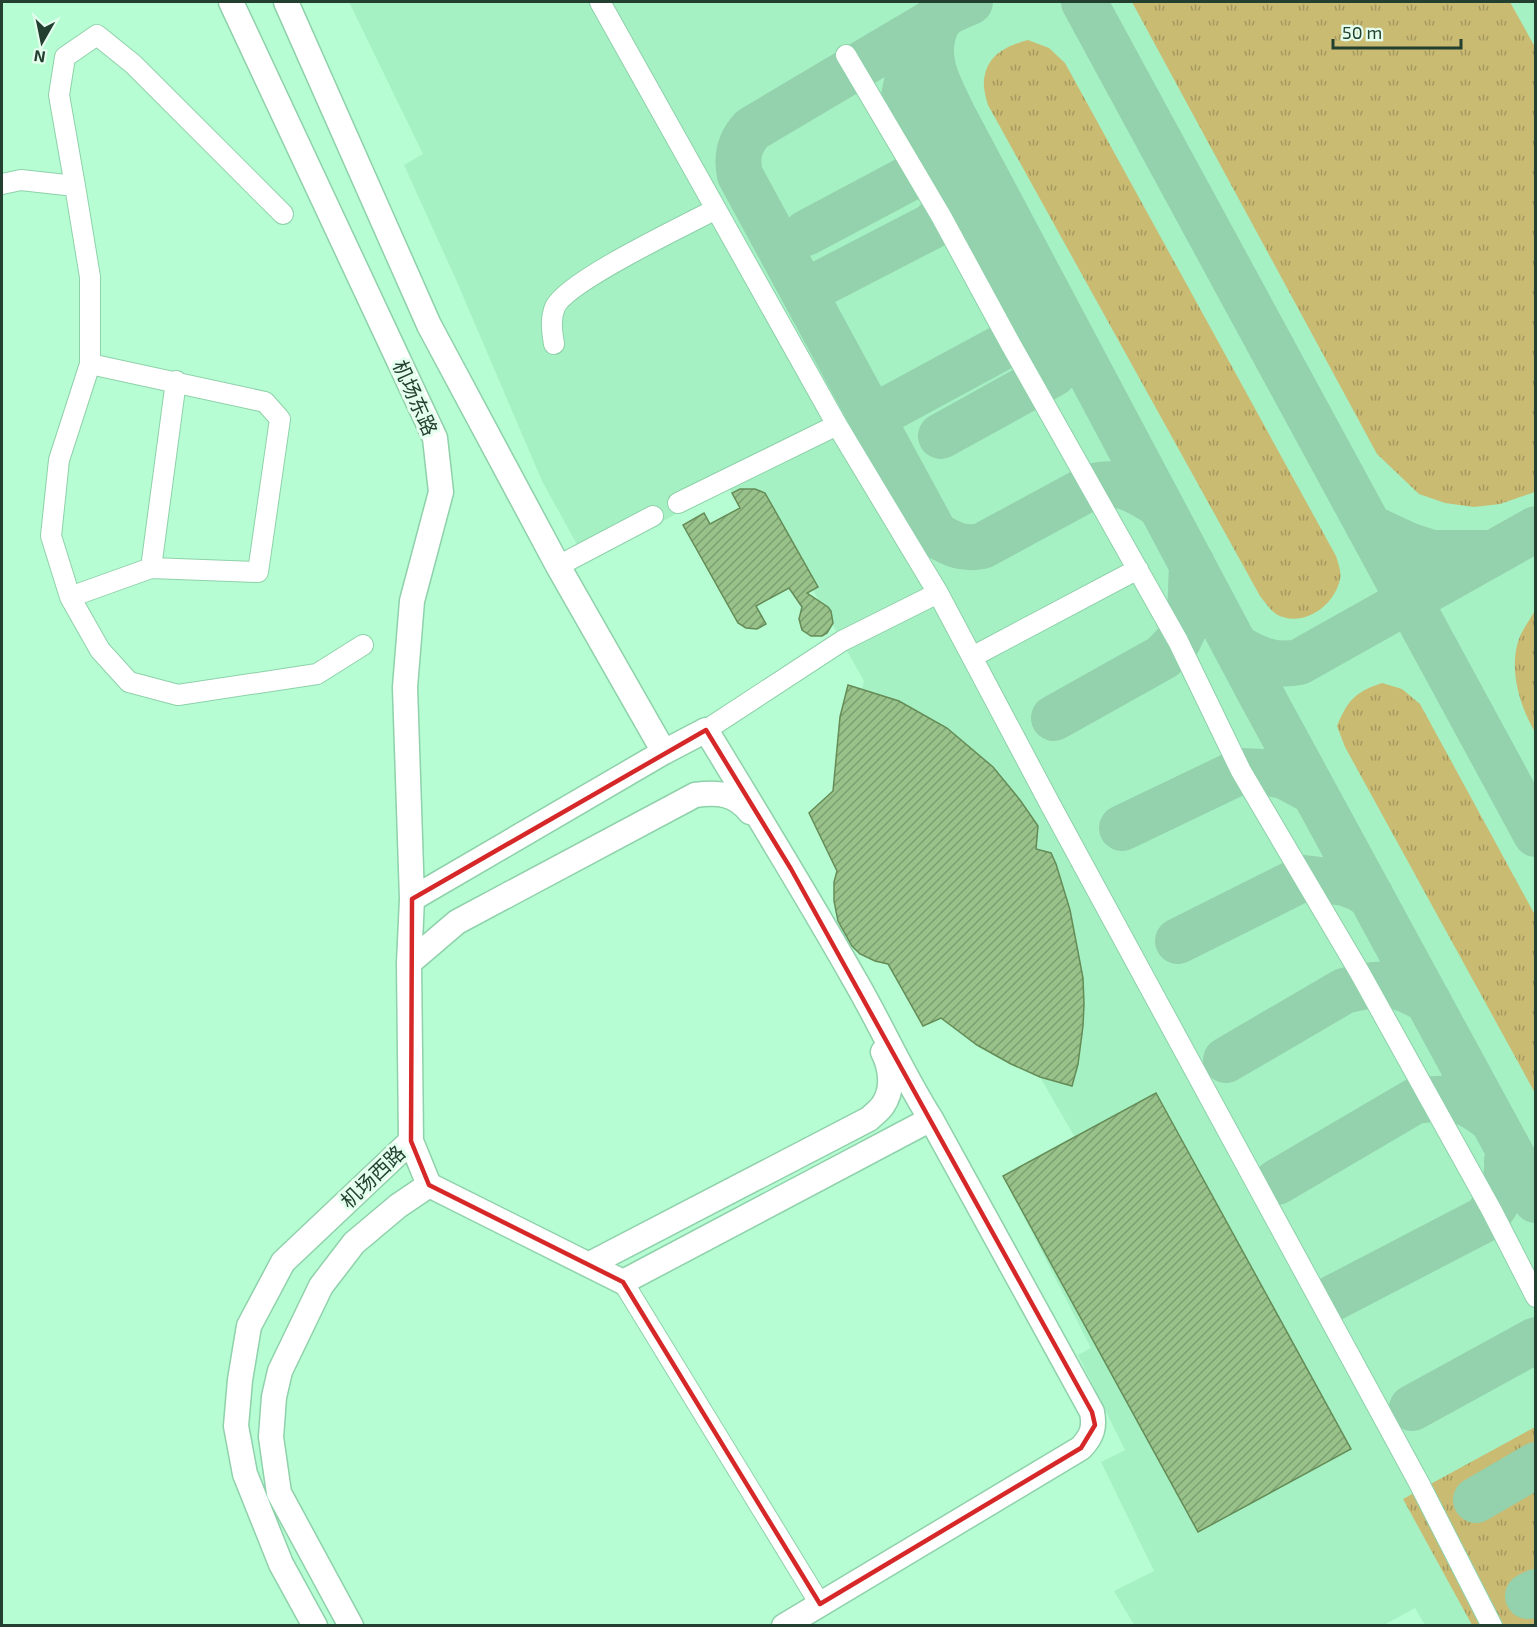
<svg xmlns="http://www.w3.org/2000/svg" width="1537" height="1627" font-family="'Exo 2','Noto Sans SC',sans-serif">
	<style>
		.built { fill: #a5f1c4 }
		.grass { fill: url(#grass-tufts) }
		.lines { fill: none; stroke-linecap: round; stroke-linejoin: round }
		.taxiway { stroke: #94d1ad; stroke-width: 46 }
		.building { fill: url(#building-hatch); stroke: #658c57; stroke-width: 1.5 }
		.minor-casing { stroke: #8ed1aa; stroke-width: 22 }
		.major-casing { stroke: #8ed1aa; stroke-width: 27 }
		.minor { stroke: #fff; stroke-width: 20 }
		.major { stroke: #fff; stroke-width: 24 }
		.marked { fill: none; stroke: #d62828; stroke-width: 4.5; stroke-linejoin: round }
		.labels { text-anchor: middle; stroke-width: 6; stroke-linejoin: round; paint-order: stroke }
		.street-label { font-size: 20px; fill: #233f2f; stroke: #e4ffee }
	</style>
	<defs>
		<pattern id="grass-tufts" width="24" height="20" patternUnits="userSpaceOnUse" patternTransform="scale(1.5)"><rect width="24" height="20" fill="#cabb73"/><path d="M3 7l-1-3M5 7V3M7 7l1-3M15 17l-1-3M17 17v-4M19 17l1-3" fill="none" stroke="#a4995f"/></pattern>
		<pattern id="building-hatch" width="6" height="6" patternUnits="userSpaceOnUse" patternTransform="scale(1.5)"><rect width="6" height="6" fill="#98c28a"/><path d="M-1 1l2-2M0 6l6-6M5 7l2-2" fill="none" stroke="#7c9f71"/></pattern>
	</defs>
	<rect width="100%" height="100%" fill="#b7fdd3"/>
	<path class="built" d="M 349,2 L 1535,2 L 1535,1625 L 1425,1625 L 1415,1608 L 1384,1625 L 1134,1625 L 1114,1591 L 1154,1571 L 1101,1462 L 1125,1450 L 1078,1355 L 1091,1348 L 1003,1176 L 1074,1136 L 1040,1077 L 977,1045 L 941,1019 L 923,1026 L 888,965 L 875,961 L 860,954 L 850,945 L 840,929 L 834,901 L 834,882 L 837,871 L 809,813 L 833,791 L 840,717 L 848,685 L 862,689 L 864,681 L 813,590 L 818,586 L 765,494 L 755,489 L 740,489 L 732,493 L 725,484 L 659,524 L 653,516 L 580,550 L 542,481 L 457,282 L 404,165 L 423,154 Z"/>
	<path class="grass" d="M 1132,2 L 1510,2 L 1535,47 L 1535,492 L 1500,504 L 1474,507 L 1445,503 L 1419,494 L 1377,454 Z
		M 1028,40 L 1049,48 L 1065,63 L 1336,556 C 1338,563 1342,573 1340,579 C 1335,606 1302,629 1276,614 C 1270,610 1264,601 1260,596 L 988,105 C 986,98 983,88 984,80 C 987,55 1006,46 1028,40 Z
		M 1535,610 L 1535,732 C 1519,705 1507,665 1521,634 C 1525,626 1531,618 1535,610 Z
		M 1382,683 L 1402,689 L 1420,704 L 1535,915 L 1535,1093 L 1345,747 L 1337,726 C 1348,700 1355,692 1382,683 Z
		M 1535,1427 L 1535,1625 L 1472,1625 L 1403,1499 Z"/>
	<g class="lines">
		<path class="taxiway" d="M 970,2 C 961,6 947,11 941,18 C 937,22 934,30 933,35 C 925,64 941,89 953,115 L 1258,689 L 1536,1200
			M 1084,2 L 1536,834
			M 941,17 L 752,129 C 739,143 736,157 740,175 L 935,534 C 951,544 963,550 982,546 L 1091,487 C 1120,479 1136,490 1160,505
			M 914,62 C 901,98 899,108 916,143 L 1016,323 C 1034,340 1059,348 1081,356
			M 806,233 L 930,167 L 944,156 L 950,145
			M 816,286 L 932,226 L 951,206 L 960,177
			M 888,409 L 1010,343 L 1020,327 L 1027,297
			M 941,436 L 1053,374 C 1064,363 1069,354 1072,339
			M 1369,527 L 1410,546 L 1432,553 L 1491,553
			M 1235,646 C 1255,659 1275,667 1299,662 L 1536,529
			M 1054,718 L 1163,657 L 1178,641 L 1190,616 L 1192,564
			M 1122,828 L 1241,771 L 1264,772 L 1284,776 L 1314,792
			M 1178,941 L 1304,878 L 1345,883 L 1358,888 L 1371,896
			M 1226,1060 L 1344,991 C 1380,982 1395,980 1428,1001
			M 1277,1182 L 1415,1101 C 1449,1096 1465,1097 1492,1120
			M 1333,1298 L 1485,1219 C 1500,1200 1508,1186 1507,1161
			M 1412,1408 L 1536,1340
			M 1476,1500 L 1536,1465
			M 1528,1596 L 1536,1592"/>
	</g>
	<path class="building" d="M 740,489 L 755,489 L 765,493 L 818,587 L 807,593 L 828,607 L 831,611 L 833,623 L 827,633 L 822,636 L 811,636 L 802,630 L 799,619 L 802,607 L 789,588 L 756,606 L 766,624 L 757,629 L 746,628 L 738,623 L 683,525 L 704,513 L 710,524 L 740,508 L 732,493 Z
		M 848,685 L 899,701 L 947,728 L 993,767 L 1020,800 L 1038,826 L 1036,849 L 1051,853 L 1056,864 L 1070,910 L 1083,978 L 1084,1004 L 1083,1026 L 1078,1064 L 1072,1086 L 1040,1077 L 1011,1064 L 977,1045 L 941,1018 L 923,1026 L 888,964 L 875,961 L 860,954 L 852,946 L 838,921 L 834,901 L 834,882 L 837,871 L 809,813 L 833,791 L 840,717 Z
		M 1156,1093 L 1351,1449 L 1198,1532 L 1003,1176 Z"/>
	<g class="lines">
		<defs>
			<path id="minor" d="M 600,2 L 837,425 L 938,593 L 1050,804 L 1419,1483 L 1492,1626
				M 846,55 L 941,216 L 1010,343 L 1178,641 L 1241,771 L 1360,973 L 1492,1211 L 1536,1297
				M 2,184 L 21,180 L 75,186 L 90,277 L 90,364 L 59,460 L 51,536 L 70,597 L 100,650 L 129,682 L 178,695 L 317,674 L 363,645
				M 75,186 L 59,95 L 65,57 L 97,35 L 133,64 L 283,214
				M 554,344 C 552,332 550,319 555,307 C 567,281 686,225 716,209
				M 678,503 L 837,425
				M 558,566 L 653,516
				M 151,568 L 176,381
				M 70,597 L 151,568 L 258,572 L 280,419 L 265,402 L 90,364
				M 972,657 L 1138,569
				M 706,730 L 842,641 L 938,593
				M 623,1282 L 820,1604"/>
			<path id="major" d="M 231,2 L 435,438 L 441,492 L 412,601 L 405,687 L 412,899
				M 286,2 L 429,325 L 558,566 L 664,752
				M 409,963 L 457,922 L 695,795 C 718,792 735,793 750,812
				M 590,1264 L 869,1119 C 873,1115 880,1110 883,1105 C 894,1089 891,1068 883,1052
				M 315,1626 L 281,1564 L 245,1474 L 236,1426 L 240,1380 L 249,1326 L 283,1262 L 411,1141 L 409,963 L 412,899 L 664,752 L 706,730 C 757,814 808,897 856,982 C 882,1027 903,1075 931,1119 L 623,1282 L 429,1185 L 411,1141
				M 351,1626 L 279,1493 L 271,1437 L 274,1397 L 280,1371 L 321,1286 L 354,1243 L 398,1206 L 429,1185
				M 784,1626 L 1081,1448 C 1092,1436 1095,1428 1092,1412 L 931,1119"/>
		</defs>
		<use href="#minor" class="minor-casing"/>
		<use href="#major" class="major-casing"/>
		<use href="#minor" class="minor"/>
		<use href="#major" class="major"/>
	</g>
	<path class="marked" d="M 706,730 L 791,869 L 1092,1412 L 1095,1425 L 1081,1448 L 820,1604 L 623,1282 L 429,1185 L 411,1141 L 412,899 Z"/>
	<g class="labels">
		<g class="street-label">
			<text transform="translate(415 398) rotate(66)" y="7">机场东路</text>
			<text transform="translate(373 1177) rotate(-44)" y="7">机场西路</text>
		</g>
	</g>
	<rect width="1537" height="1627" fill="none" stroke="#233f2f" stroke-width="6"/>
	<g transform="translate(42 42) rotate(189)" stroke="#e4ffee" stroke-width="4.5" paint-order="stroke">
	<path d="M0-4.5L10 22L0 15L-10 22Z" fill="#233f2f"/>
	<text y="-9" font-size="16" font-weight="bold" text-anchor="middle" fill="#233f2f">N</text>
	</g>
	<path d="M1333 39v9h128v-9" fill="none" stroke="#233f2f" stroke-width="3"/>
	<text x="1342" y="39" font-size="18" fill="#233f2f" stroke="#e4ffee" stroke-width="4.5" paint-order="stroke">50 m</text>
</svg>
